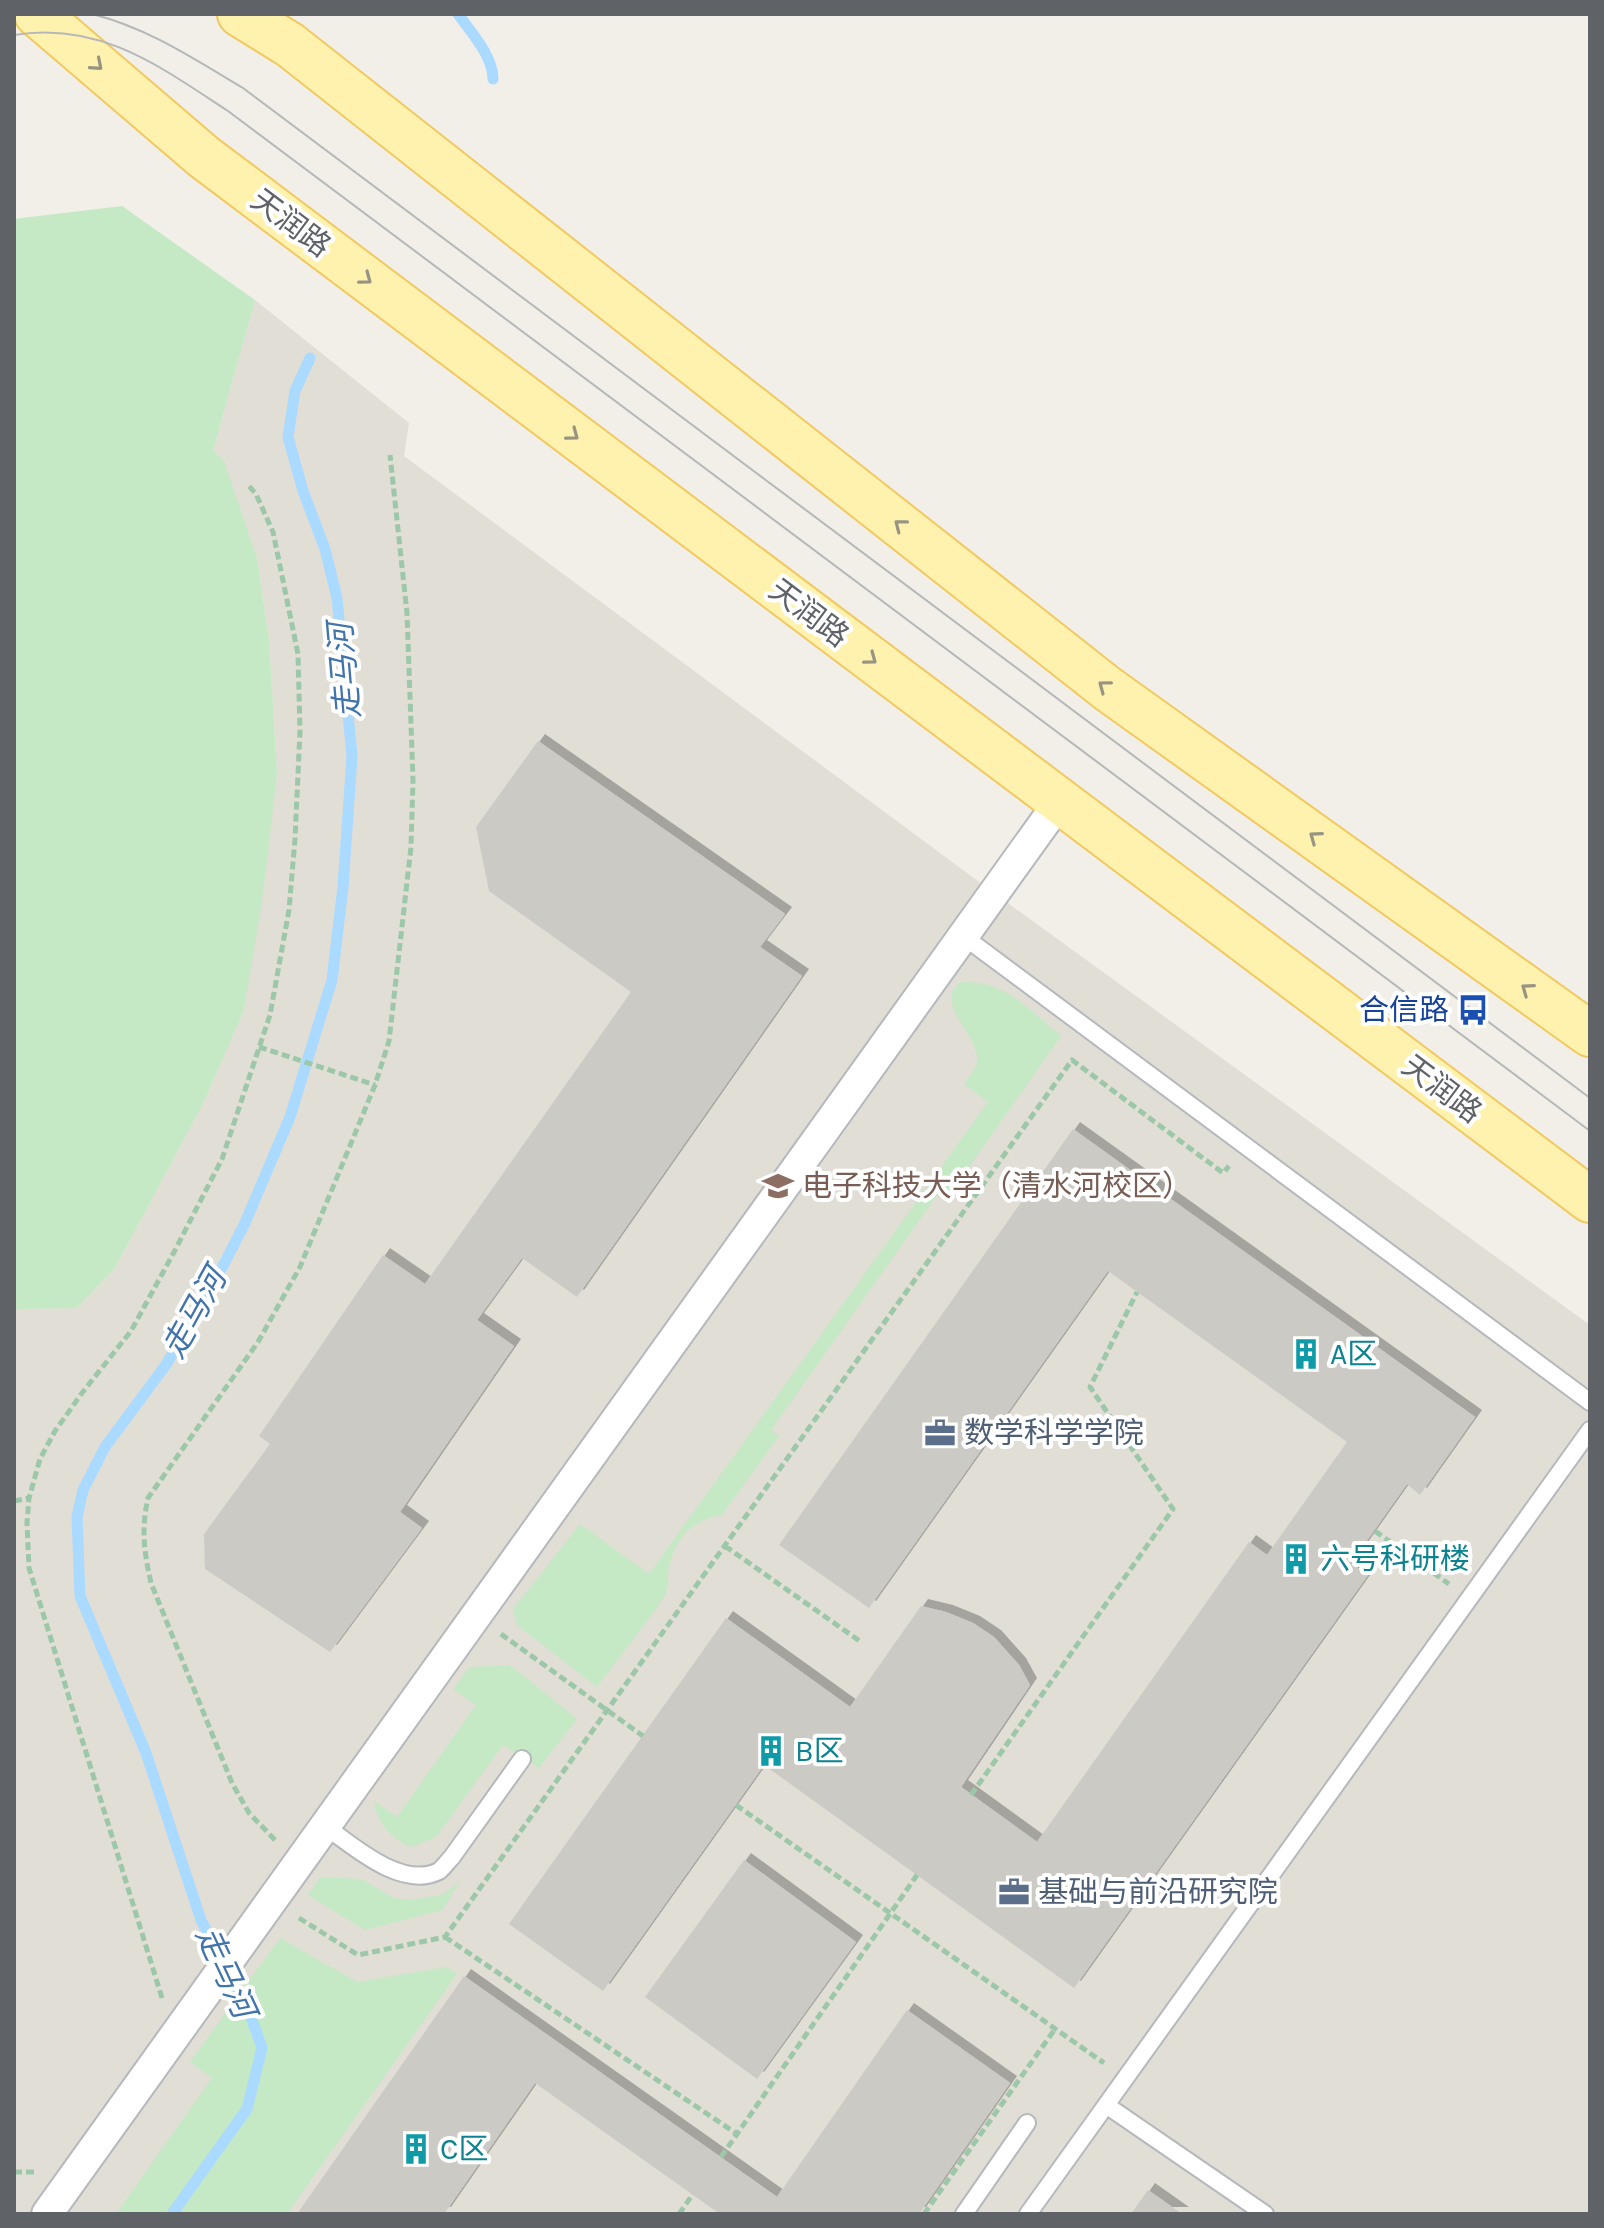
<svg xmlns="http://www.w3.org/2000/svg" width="1604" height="2228" font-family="Karla,'Noto Sans SC',sans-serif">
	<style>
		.education { fill: #e1ded6 }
		.green { fill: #c5e8c5 }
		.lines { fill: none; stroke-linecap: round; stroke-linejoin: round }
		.stream { stroke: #aadaff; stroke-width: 11 }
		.building { fill: #cccac5; filter: url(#shadow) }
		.lane-casing { stroke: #b5b8bc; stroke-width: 20 }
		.street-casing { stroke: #b5b8bc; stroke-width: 34 }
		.primary-casing { stroke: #f2c960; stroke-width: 48 }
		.path { stroke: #9cc7a9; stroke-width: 5; stroke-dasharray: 8 4; stroke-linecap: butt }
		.lane { stroke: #fff; stroke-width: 16 }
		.street { stroke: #fff; stroke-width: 30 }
		.primary { stroke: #fff2af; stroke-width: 44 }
		.tram { stroke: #b6b7b8; stroke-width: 2 }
		.oneway { stroke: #979581 }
		.labels { text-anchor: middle; stroke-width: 8; stroke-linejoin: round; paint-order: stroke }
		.street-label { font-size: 30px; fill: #5f6368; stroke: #fff }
		.transit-label { font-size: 30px; fill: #164399; stroke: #fff; text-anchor: end }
		.education-label { font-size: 30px; fill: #785e54; stroke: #fff; text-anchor: start }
		.culture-label { font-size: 30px; fill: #0d838f; stroke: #fff; text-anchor: start }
		.service-label { font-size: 30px; fill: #4e5e75; stroke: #fff; text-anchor: start }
		.water-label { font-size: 32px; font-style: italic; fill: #4174aa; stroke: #fff }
	</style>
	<defs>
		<filter id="shadow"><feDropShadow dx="7" dy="-7" stdDeviation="0" flood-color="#0004"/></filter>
	</defs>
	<rect width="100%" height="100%" fill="#f1efe8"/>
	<path class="education" d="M 255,300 L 409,423 L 404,456 L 994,893 L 1590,1325 L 1590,2214 L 14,2214 L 14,1309 L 77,1308 L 115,1268 L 203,1104 L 244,1010 L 277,774 L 269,639 L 257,558 L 213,451 Z"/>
	<path class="green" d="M 122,206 L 255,300 L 213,451 L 224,461 L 257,558 L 269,639 L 277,774 L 263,895 L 244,1010 L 203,1104 L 115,1268 L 77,1308 L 14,1309 L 14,219 Z
		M 961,982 C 1007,981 1028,1009 1061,1036 L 946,1200 L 938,1194 L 771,1430 L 779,1436 L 722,1515 C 692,1520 676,1537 669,1567 C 667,1577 669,1589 664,1597 C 643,1628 619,1657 597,1687 L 517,1625 L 513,1609 L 580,1524 L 649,1574 L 988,1102 L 964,1084 C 968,1078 975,1069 977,1062 C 981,1036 931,1002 961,982 Z
		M 510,1665 L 577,1719 L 539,1768 L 503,1745 L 436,1837 L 412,1847 C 392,1840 376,1821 374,1801 L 397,1817 L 476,1705 L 453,1689 L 469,1667 Z
		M 320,1877 L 361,1879 L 394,1898 L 409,1900 L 441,1895 L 460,1882 L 442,1910 L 365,1930 L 308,1895 Z
		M 280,1938 L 357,1982 L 447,1967 L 457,1974 L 287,2214 L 116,2214 L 212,2078 L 190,2062 Z"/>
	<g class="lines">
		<path class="stream" d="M 458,14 C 471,32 493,56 493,79
			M 172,2214 L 247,2109 L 262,2048 L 252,2020 L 201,1920 L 146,1753 L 80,1596 L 77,1517 L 83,1490 L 105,1447 L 165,1366 L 205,1301 L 245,1223 L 290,1117 L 332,980 L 343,887 L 352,756 L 337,598 L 325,549 L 303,491 L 288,437 L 295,391 L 310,358"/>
	</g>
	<path class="building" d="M 538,741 L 785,914 L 760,947 L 802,976 L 577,1297 L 522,1258 L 477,1320 L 514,1346 L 400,1512 L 422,1528 L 330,1652 L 205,1569 L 204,1534 L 270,1444 L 259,1436 L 383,1255 L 425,1284 L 631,992 L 489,891 L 476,827 Z
		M 1073,1129 L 1475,1417 L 1420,1495 L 1407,1484 L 1351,1563 L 1368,1575 L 1074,1988 L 764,1765 L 603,1991 L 509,1924 L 726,1618 L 850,1707 L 921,1606 L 946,1612 L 973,1623 L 994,1637 L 1019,1665 L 1030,1685 L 961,1787 L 1037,1842 L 1249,1542 L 1267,1555 L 1347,1442 L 1108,1271 L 869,1608 L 779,1545 Z
		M 744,1860 L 856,1942 L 757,2079 L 645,1997 Z
		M 464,1976 L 777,2197 L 907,2010 L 1010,2083 L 919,2214 L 720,2214 L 535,2083 L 444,2214 L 297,2214 Z
		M 1148,2190 L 1182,2214 L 1131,2214 Z"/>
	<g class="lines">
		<defs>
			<path id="lane" d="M 963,936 L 1590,1402
				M 325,1826 C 353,1846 402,1890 439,1871 C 443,1868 448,1861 452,1857 L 522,1759
				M 1106,2105 L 1265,2214
				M 964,2214 L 1027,2123
				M 1028,2214 L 1590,1430"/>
			<path id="street" d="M 47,2214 L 1060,801"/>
			<path id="primary" d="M 37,14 L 204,157 L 1590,1200
				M 240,14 L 290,45 L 1108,689 L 1590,1034"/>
		</defs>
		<use href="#lane" class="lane-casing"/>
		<use href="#street" class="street-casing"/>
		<use href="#primary" class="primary-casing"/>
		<path class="path" d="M 259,1047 L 375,1085
			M 14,1501 L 29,1498
			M 1375,1531 L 1449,1584
			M 725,1546 L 861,1642
			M 501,1634 L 643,1736
			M 971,1795 L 1173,1509 L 1090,1387 L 1137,1292
			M 736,1805 L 1104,2063
			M 275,1840 L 249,1813 L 232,1783 L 151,1583 C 144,1551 141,1530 148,1498 L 258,1342 L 300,1267 L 375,1085 L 389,1041 L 411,847 L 413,780 L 407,613 L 390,455
			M 299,1918 L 358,1955 L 445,1937 L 1072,1060 L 1223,1173 L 1229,1166
			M 445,1937 L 737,2134
			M 162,1998 L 29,1568 L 27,1523 L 29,1498 L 40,1459 L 55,1431 L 82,1393 L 131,1331 L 173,1254 L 222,1159 L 270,1015 L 289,910 L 295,839 L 300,731 L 298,654 L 273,532 L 256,494 L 248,485
			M 721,2157 L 917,1875
			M 14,2172 L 37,2172
			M 679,2214 L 693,2194
			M 924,2214 L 1055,2029"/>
		<use href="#lane" class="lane"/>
		<use href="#street" class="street"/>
		<use href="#primary" class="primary"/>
		<path class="tram" d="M 92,14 C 148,28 194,59 243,88 L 1590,1098
			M 14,35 C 100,21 159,66 228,111 L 1590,1131"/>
	</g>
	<defs><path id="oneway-chevron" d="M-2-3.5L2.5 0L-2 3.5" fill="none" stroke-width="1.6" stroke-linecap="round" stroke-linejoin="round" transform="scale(2)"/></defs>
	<g class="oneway">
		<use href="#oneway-chevron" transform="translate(97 65) rotate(41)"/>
		<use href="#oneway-chevron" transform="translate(366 279) rotate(37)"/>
		<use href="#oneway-chevron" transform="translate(573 435) rotate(37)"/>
		<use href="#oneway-chevron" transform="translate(900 525) rotate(-142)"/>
		<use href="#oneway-chevron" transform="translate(871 659) rotate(37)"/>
		<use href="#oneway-chevron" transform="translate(1104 686) rotate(-143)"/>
		<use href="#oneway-chevron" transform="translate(1315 837) rotate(-144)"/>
		<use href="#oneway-chevron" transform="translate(1527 989) rotate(-144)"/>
	</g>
	<defs>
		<symbol id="bus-bare" viewBox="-9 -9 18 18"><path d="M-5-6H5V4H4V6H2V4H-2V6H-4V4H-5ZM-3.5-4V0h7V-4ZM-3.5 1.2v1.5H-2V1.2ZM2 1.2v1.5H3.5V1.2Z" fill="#1a4fb4" stroke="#fff" stroke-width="2.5" paint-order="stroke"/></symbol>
		<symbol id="university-bare" viewBox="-9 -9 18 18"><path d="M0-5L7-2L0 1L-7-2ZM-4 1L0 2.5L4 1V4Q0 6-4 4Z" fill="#8d6e63" stroke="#fff" stroke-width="2.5" paint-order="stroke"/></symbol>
		<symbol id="building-bare" viewBox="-9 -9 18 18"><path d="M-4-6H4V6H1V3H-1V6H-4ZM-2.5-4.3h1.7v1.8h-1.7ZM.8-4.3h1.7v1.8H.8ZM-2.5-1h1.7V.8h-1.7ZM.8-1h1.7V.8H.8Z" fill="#0f9aa8" stroke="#fff" stroke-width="2.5" paint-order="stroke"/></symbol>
		<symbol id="office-bare" viewBox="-9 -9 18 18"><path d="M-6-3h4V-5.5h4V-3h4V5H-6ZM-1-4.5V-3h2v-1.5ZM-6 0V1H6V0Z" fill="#5c6f8a" stroke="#fff" stroke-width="2.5" paint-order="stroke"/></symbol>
	</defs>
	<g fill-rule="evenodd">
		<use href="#bus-bare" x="1451" y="988" width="44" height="44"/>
		<use href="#university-bare" x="756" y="1164" width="44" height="44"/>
		<use href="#building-bare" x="1284" y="1332" width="44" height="44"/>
		<use href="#office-bare" x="918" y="1411" width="44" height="44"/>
		<use href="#building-bare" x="1274" y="1537" width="44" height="44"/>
		<use href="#building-bare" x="749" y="1729" width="44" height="44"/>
		<use href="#office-bare" x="992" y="1870" width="44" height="44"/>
		<use href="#building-bare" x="394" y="2127" width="44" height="44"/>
	</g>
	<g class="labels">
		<g class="street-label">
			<text transform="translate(291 223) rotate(37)" y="10">天润路</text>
			<text transform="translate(809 613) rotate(37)" y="10">天润路</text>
			<text transform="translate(1442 1089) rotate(37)" y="10">天润路</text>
		</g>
		<g class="transit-label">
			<text x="1449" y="1020">合信路</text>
		</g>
		<g class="education-label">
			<text x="802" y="1196">电子科技大学（清水河校区）</text>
		</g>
		<g class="culture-label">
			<text x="1330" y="1364">A区</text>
			<text x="1320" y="1569">六号科研楼</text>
			<text x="795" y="1761">B区</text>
			<text x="440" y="2159">C区</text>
		</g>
		<g class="service-label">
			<text x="964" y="1443">数学科学学院</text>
			<text x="1038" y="1902">基础与前沿研究院</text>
		</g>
		<g class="water-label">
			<text transform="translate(344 671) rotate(-95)" y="11">走马河</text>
			<text transform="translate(194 1313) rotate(-61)" y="11">走马河</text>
			<text transform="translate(226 1972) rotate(65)" y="11">走马河</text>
		</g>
	</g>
	<rect width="1604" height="2228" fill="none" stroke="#5f6368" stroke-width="32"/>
</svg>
